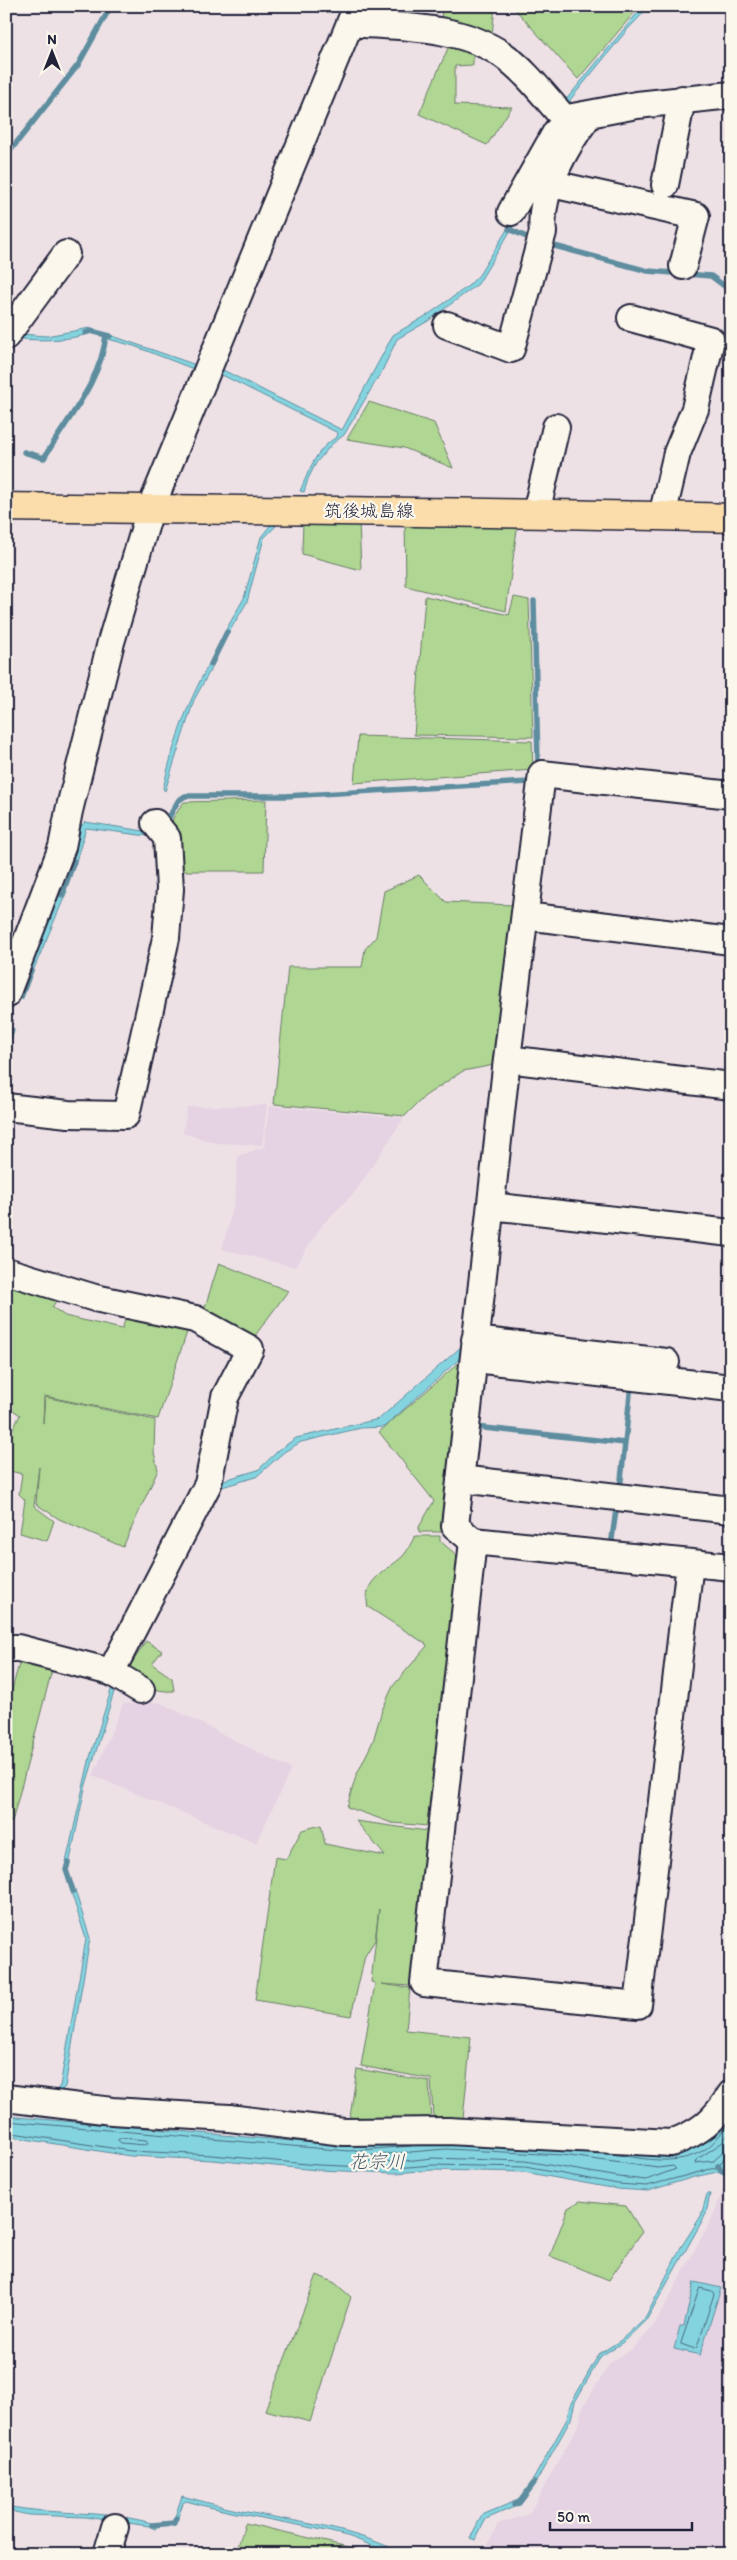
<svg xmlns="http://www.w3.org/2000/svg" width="737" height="2560" font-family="Itim,'Klee One',sans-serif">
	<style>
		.built { fill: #e5d2e2 }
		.green { fill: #afd692; stroke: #687c66 }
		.water { fill: #84d4e0; stroke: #5d8d9e }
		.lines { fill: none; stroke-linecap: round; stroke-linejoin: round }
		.shore { stroke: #49697d; stroke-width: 1 }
		.stream { stroke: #5d8d9e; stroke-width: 5.5 }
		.minor-casing { stroke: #22223b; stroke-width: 30 }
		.major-casing { stroke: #22223b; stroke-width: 31 }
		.minor { stroke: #fbf7ec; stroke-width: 26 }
		.major { stroke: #faddab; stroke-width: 28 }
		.labels { text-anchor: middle; stroke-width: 4.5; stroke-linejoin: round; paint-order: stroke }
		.street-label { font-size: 18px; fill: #22223b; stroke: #fbf7ec }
		.water-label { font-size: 19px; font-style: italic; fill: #3f576d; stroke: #fbf7ec }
	</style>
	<rect width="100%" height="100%" fill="#eee1e6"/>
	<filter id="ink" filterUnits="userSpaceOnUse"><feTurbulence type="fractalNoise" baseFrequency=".02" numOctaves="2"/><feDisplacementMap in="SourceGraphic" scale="10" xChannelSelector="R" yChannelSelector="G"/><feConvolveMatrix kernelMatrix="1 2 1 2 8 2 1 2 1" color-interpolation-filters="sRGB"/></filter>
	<g filter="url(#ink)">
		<path class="built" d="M 267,1105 L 262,1145 L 216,1143 L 183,1133 L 187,1107 Z
			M 269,1106 L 404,1118 L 355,1192 L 322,1225 L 295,1267 L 222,1249 L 235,1199 L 238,1156 L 264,1147 Z
			M 159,1702 L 291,1769 L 256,1843 L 93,1776 L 123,1704 Z
			M 729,2176 L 731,2176 L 731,2554 L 483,2554 L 498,2524 L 529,2514 L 580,2422 L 581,2410 L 610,2363 L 632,2349 L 655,2324 L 713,2216 Z"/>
		<path class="green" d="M 442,6 L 495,6 L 492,35 L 441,23 Z
			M 514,6 L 640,6 L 578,79 L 513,7 Z
			M 452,39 L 473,47 L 473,65 L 455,66 L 455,105 L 512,107 L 487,145 L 419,114 Z
			M 369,402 L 434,423 L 453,468 L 404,448 L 347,439 Z
			M 303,520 L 359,521 L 361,570 L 302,554 Z
			M 405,522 L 518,522 L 506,611 L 406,586 Z
			M 425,596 L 509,615 L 514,597 L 529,600 L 533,737 L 414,735 Z
			M 358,736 L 532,741 L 533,770 L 354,783 Z
			M 266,800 L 264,871 L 174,871 L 171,829 L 173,818 L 184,802 Z
			M 419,875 L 446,902 L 513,905 L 494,1065 L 463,1071 L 425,1096 L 405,1116 L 274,1104 L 288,967 L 362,967 L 365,949 L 376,937 L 384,891 Z
			M 219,1263 L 288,1291 L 251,1341 L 202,1316 Z
			M 12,1287 L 59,1297 L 52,1307 L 65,1316 L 122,1329 L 127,1314 L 188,1329 L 158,1419 L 44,1396 L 43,1423 L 45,1397 L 155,1420 L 154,1452 L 158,1470 L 123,1547 L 59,1519 L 36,1504 L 39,1467 L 34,1506 L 54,1521 L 47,1541 L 20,1533 L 25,1500 L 19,1494 L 22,1474 L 6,1470 L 6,1443 L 20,1415 L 6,1405 L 6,1299 Z
			M 461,1361 L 442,1532 L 419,1532 L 419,1527 L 434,1501 L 379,1432 Z
			M 415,1536 L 440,1536 L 440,1541 L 459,1557 L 429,1826 L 392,1823 L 347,1807 L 356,1776 L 373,1741 L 382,1710 L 393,1686 L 427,1646 L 426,1644 L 368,1607 C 361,1580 387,1571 403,1556 C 408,1551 411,1542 415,1536 Z
			M 146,1641 L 162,1651 L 152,1664 L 172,1678 L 174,1691 C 155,1693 141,1683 125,1674 Z
			M 21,1657 L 53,1666 L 12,1822 L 6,1821 L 6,1711 Z
			M 356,1821 L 427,1831 L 411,1986 L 381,1984 L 410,1988 L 406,2030 L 471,2037 L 463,2119 L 433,2117 L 431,2079 L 361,2066 L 375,1983 L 371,1982 L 379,1909 L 375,1940 L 365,1956 L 351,2016 L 255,2000 L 275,1857 L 286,1859 L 302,1830 L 321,1825 L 325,1844 L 385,1856 Z
			M 357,2069 L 429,2081 L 431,2123 L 349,2124 Z
			M 580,2201 L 626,2206 L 642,2232 L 609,2280 L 550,2256 L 568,2208 Z
			M 317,2275 L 335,2283 L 351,2297 L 310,2422 L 265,2410 Z
			M 245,2523 L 357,2549 L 355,2554 L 236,2554 Z"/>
		<path class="water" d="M 643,6 L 650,6 L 628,29 L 570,100 L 573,111 L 565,101 Z
			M 555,158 L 478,284 L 428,321 L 397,339 L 383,369 L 344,435 L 332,444 L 316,463 L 308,479 L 304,492 L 300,491 C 309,471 316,448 337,437 L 338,433 L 216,372 L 219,368 L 342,430 L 393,335 L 429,314 L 467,287 L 479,275 L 508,228 L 548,160 Z
			M 90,328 L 92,333 C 69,340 45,341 21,339 L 21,334 L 46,336 Z
			M 104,333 L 199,366 L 196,370 L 134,346 L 104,338 Z
			M 272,523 L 276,526 L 264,538 L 247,602 L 225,639 L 222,637 L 244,598 L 261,537 Z
			M 213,657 L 217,658 L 194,700 L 165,791 L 163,789 C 174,740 188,700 213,657 Z
			M 85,822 L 157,833 L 155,837 L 86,828 L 74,868 L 70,867 L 81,826 Z
			M 61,889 L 67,891 L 30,978 L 26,976 Z
			M 471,1343 L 731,1374 L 731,1383 L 466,1353 L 384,1427 L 361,1428 L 301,1442 L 284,1452 L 256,1477 L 222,1487 C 188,1549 158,1613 123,1675 L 221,1481 L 258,1470 L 280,1449 L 296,1438 L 379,1419 L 462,1346 Z
			M 113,1684 L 116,1685 L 85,1788 L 68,1870 L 64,1871 L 90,1757 Z
			M 73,1884 L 90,1938 L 65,2087 L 59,2093 L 6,2089 L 6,2085 L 55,2091 L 60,2086 L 86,1939 L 69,1885 Z
			M 731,2105 L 731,2158 L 722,2171 L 694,2177 L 648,2191 L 617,2189 L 524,2172 L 432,2170 L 396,2173 L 317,2170 L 212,2160 L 130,2156 L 6,2136 L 6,2116 L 349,2146 L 445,2138 L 614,2149 L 659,2157 L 684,2153 L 702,2144 L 716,2134 Z
			M 707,2194 L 710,2194 L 706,2214 L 647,2319 L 623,2342 L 601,2356 L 575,2402 L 571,2419 L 532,2489 L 529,2487 L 567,2419 L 570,2405 L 599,2354 L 621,2340 L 646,2317 L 681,2247 L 701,2216 Z
			M 694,2282 L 721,2288 L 700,2355 L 674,2349 L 680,2326 L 684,2326 Z
			M 182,2496 C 202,2501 222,2507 242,2511 C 297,2522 353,2528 404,2554 C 383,2554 367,2542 347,2536 C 293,2522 239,2516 186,2501 L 183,2503 L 175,2525 L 172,2525 Z
			M 518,2500 L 521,2504 L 486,2519 L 475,2540 L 470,2538 L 482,2515 Z
			M 6,2506 C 56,2516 109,2509 158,2525 L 155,2529 L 149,2526 L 85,2517 L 28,2515 L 6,2510 Z"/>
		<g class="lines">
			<path class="shore" d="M 6,2121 L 349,2151 L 411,2146
				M 731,2129 L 723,2142 L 696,2160 L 695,2163 L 714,2161 L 722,2152 L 731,2149
				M 6,2132 L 131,2151 L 212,2155 L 317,2165 L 396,2168 L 432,2165 L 525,2167 L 618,2184 L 647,2186 L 718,2167 L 725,2157 L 731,2156
				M 121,2138 L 146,2140 L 148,2143 L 145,2145 L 121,2143 L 118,2140 Z
				M 446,2149 L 562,2155 L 658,2168 L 673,2166 L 676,2169 L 646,2180 L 619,2177 L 525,2161 L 432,2158 L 396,2162 L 367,2161 L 364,2159 L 367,2156 Z
				M 613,2154 C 655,2161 702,2171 726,2125
				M 700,2288 L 712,2291 L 714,2294 L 697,2347 L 695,2349 L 681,2344 Z"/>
			<path class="stream" d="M 6,156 L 78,65 L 111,6
				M 509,229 L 533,240
				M 547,244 L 648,271 L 711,276 L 731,291
				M 85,333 L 91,331 L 110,336
				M 24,452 L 44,458 C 67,419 101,382 106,335
				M 534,601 L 538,764 L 543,764
				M 211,664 L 227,632
				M 166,823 L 178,801 L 185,796 L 285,796 L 530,782 L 530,785
				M 62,895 L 74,861
				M 21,997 L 31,970
				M 6,1048 L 12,1030
				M 475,1427 L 625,1443 L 631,1384
				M 620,1489 L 625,1443
				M 611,1546 L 617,1503
				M 68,1863 L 66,1870 L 73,1891
				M 718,2166 L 722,2171 L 731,2173
				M 514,2505 L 519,2503 L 534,2483
				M 152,2525 L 174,2523 L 176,2518"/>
			<defs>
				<path id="minor" d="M 350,23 C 401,27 459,25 503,55 C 526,71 545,97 564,118
					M 573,117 L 637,105 L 731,95
					M 552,184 L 696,216 L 683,266
					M 665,185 L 682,99
					M 511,212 L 556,132
					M 631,318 L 711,340 L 695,409 L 677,453 L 662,516
					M 447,325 L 511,349 L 543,232 C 538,194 566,145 589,115
					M 6,336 L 66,254
					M 536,513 L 556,427
					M 731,795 L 542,774 L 507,1059 L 455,1526 L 473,1541 L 731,1567
					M 525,916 L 731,941
					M 6,995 L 62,847 L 69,811 L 111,642 L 150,510 L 357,6
					M 507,1059 L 731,1086
					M 6,1107 L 68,1114 L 126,1115 L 166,938 L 170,889 L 167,838 L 155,823
					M 491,1206 L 731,1233
					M 6,1271 L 95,1298 L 195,1319 L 250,1349 L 225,1397 L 208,1484 L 111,1672
					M 475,1340 L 666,1362
					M 474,1359 L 731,1388
					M 460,1479 L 731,1510
					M 473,1541 L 424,1983 L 638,2005 L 690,1563
					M 6,1648 L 18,1648 L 111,1672 L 141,1690
					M 6,2098 L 112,2111 L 229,2118 L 344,2132 L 448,2131 L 671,2143 C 701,2132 714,2121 731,2094
					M 107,2554 L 115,2527"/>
				<path id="major" d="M 6,507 C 248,511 489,511 731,518"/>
			</defs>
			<use href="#minor" class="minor-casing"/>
			<use href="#major" class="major-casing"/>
			<use href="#minor" class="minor"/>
			<use href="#major" class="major"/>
		</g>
	</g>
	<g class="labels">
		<g class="street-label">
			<text x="369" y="517">筑後城島線</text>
		</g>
		<g class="water-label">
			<text x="377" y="2168">花宗川</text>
		</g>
	</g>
	<rect width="737" height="2560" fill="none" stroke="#fbf7ec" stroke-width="25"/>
	<rect x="12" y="12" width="712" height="2535" fill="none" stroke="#22223b" stroke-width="2" filter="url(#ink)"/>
	<g transform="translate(52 52)" stroke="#fbf7ec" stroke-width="4" paint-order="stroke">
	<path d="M0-4L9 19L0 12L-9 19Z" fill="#22223b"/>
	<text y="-8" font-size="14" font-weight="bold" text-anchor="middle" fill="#22223b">N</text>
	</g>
	<path d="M550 2522v8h142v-8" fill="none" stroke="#22223b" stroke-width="2.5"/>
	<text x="557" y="2522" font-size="15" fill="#22223b" stroke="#fbf7ec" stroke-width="4" paint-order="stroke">50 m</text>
</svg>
